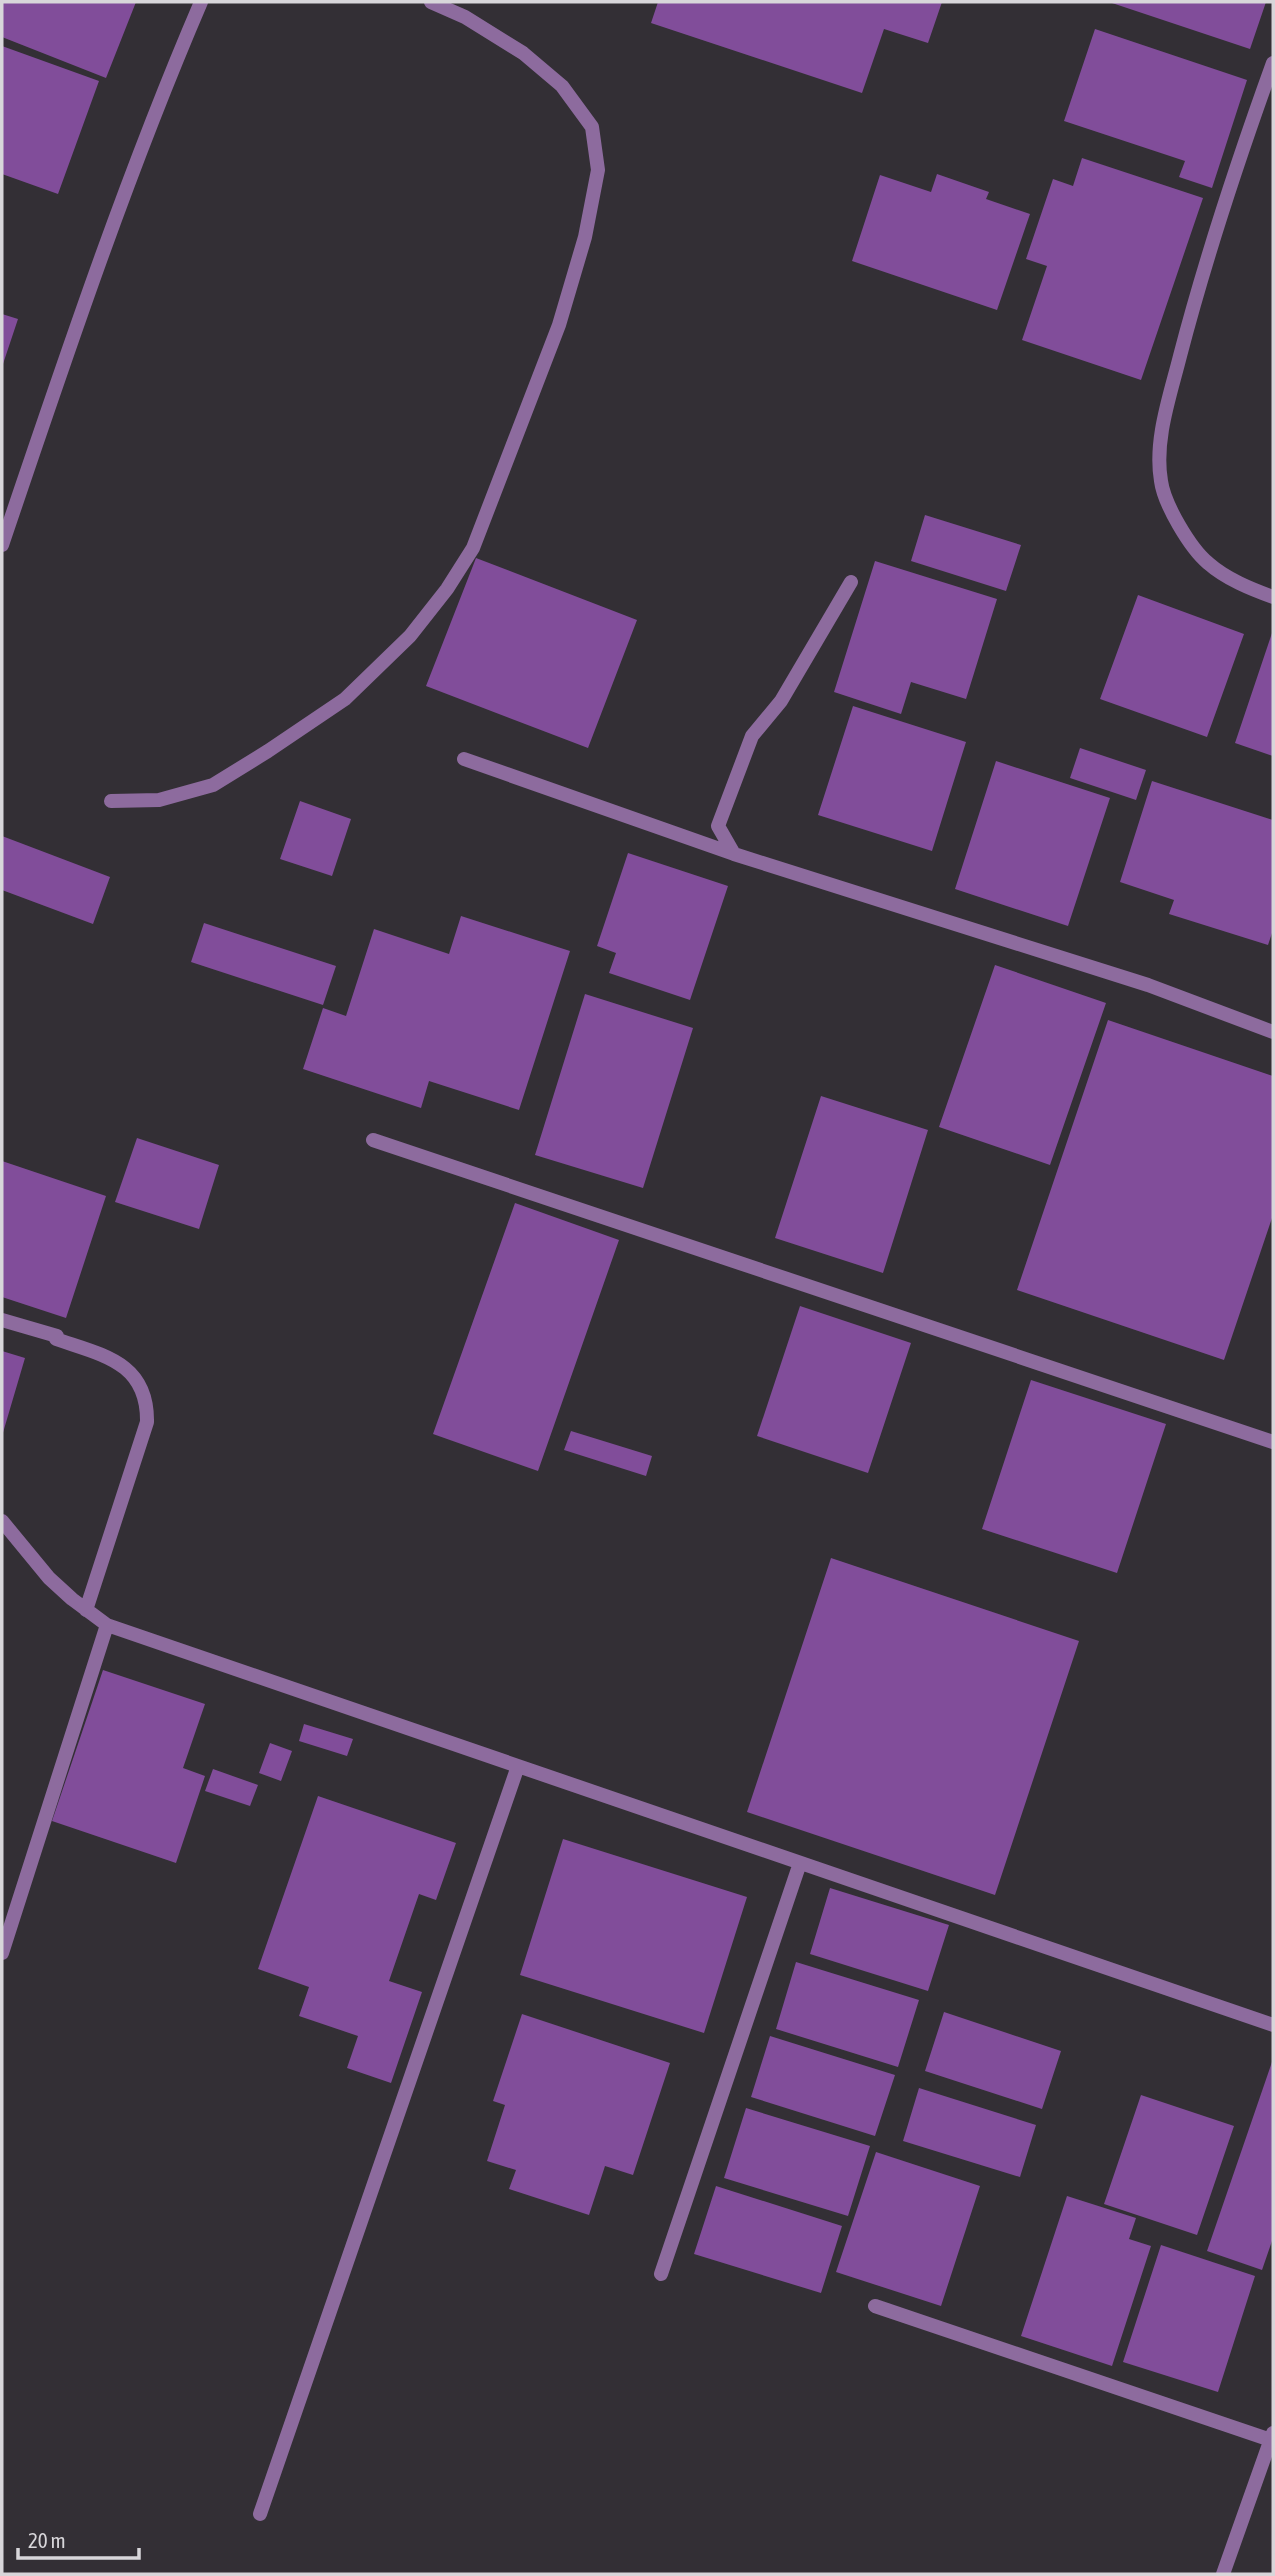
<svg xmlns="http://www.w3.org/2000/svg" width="1275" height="2576" font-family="'Asap Condensed',sans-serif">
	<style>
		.building { fill: #814d9a }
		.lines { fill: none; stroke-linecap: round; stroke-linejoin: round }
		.service { stroke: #8d6b9e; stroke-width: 14 }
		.minor { stroke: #8d6b9e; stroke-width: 14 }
	</style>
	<rect width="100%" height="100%" fill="#332f35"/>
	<path class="building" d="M 2,2 L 136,2 L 106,78 L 2,37 Z
		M 658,2 L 942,2 L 928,43 L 884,29 L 862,93 L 651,23 Z
		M 1109,2 L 1266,2 L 1250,49 Z
		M 1095,29 L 1247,80 L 1212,188 L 1179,177 L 1185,161 L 1064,121 Z
		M 2,46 L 99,81 L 58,194 L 2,174 Z
		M 1082,158 L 1203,198 L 1141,380 L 1022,340 L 1047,266 L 1026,259 L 1053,179 L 1073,186 Z
		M 937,174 L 989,192 L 986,199 L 1030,214 L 997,310 L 852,261 L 880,175 L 931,192 Z
		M 2,314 L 18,319 L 2,367 Z
		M 925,515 L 1021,545 L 1006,591 L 911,561 Z
		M 476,558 L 637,620 L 588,748 L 426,686 Z
		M 875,561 L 997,599 L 966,699 L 911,682 L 901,714 L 834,692 Z
		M 1138,595 L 1244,634 L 1207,737 L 1100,699 Z
		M 1273,630 L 1273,756 L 1235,743 Z
		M 853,706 L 966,742 L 932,851 L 818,815 Z
		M 1080,748 L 1146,770 L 1136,800 L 1070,778 Z
		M 996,761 L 1110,798 L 1068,926 L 955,889 Z
		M 1152,781 L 1273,820 L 1273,930 L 1268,945 L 1169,914 L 1174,900 L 1120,882 Z
		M 300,801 L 351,819 L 332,876 L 280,859 Z
		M 2,836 L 110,877 L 93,924 L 2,890 Z
		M 628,853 L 728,886 L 690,1000 L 609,973 L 616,953 L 597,946 Z
		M 461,916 L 570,951 L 519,1110 L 429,1081 L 421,1108 L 303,1069 L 323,1008 L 346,1016 L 374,929 L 449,954 Z
		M 204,923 L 336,966 L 323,1005 L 191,962 Z
		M 995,965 L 1106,1003 L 1050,1165 L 939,1127 Z
		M 585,994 L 693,1028 L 643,1188 L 535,1155 Z
		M 1108,1020 L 1273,1076 L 1273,1215 L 1224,1360 L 1017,1290 Z
		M 821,1096 L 928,1130 L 883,1273 L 775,1238 Z
		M 137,1138 L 219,1165 L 199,1229 L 115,1202 Z
		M 2,1161 L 106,1196 L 66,1318 L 2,1297 Z
		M 515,1203 L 619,1240 L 538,1471 L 433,1434 Z
		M 800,1306 L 911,1343 L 868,1473 L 757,1436 Z
		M 2,1351 L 25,1358 L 2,1436 Z
		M 1031,1380 L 1166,1424 L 1117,1573 L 982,1529 Z
		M 571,1431 L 652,1456 L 646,1476 L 564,1450 Z
		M 831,1558 L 1079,1641 L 995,1895 L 747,1812 Z
		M 103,1670 L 205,1704 L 183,1768 L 205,1776 L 176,1863 L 52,1821 Z
		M 304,1724 L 353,1739 L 347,1756 L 299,1741 Z
		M 270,1743 L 292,1751 L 281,1781 L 259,1773 Z
		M 213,1769 L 258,1785 L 250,1806 L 205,1791 Z
		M 318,1796 L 456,1843 L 436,1900 L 419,1894 L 389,1981 L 422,1992 L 391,2083 L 347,2068 L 358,2036 L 299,2016 L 309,1987 L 258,1969 Z
		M 563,1839 L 747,1897 L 704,2033 L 520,1975 Z
		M 830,1888 L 949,1925 L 928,1991 L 810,1954 Z
		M 796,1962 L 919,2000 L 898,2067 L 776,2029 Z
		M 944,2012 L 1061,2051 L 1042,2109 L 925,2071 Z
		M 522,2014 L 670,2063 L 633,2175 L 605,2166 L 589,2215 L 509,2189 L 516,2170 L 487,2161 L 505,2105 L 493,2101 Z
		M 770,2036 L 895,2075 L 875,2136 L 751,2097 Z
		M 1273,2059 L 1273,2238 L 1262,2270 L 1207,2251 Z
		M 919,2088 L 1036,2125 L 1020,2177 L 903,2141 Z
		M 1141,2095 L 1234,2126 L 1197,2235 L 1104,2204 Z
		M 746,2108 L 870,2146 L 848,2216 L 724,2178 Z
		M 876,2152 L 980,2186 L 941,2306 L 836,2272 Z
		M 716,2186 L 842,2226 L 821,2293 L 694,2254 Z
		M 1067,2196 L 1136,2218 L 1129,2239 L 1151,2246 L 1112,2366 L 1021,2336 Z
		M 1161,2245 L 1255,2276 L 1218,2392 L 1123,2362 Z"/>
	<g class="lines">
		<path class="service" d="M 1273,63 C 1238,160 1206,256 1180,356 C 1170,396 1154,440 1161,481 C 1164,504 1190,548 1208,563 C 1226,579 1251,589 1273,597"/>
		<path class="minor" d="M 2,545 C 64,362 125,179 201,2
			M 851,582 L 781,701 L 752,736 L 718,826 L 734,854 L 1148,985 L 1273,1032
			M 464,759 L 734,854
			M 111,801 L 159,800 L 213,785 L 268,751 L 345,699 L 410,636 L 447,589 L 473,548 L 559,325 L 585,237 L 598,170 L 592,127 L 562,86 L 523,53 L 465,17 L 431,2
			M 373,1140 L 1273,1442
			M 2,1320 L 57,1336 L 56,1339 C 102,1355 148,1362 147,1422 L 86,1610
			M 2,1521 L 49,1578 L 72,1599 L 107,1625 L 1273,2025
			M 2,1953 L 107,1625
			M 661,2274 L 800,1863
			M 875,2306 L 1271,2440
			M 260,2514 L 518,1766
			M 1223,2574 L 1273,2433"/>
	</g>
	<rect width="1275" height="2576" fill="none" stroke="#d8d6da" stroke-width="7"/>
	<path d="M18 2548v10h121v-10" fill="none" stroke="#d8d6da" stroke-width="3.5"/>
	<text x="28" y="2548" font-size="21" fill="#d8d6da" stroke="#332f35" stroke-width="5" paint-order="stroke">20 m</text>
</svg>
